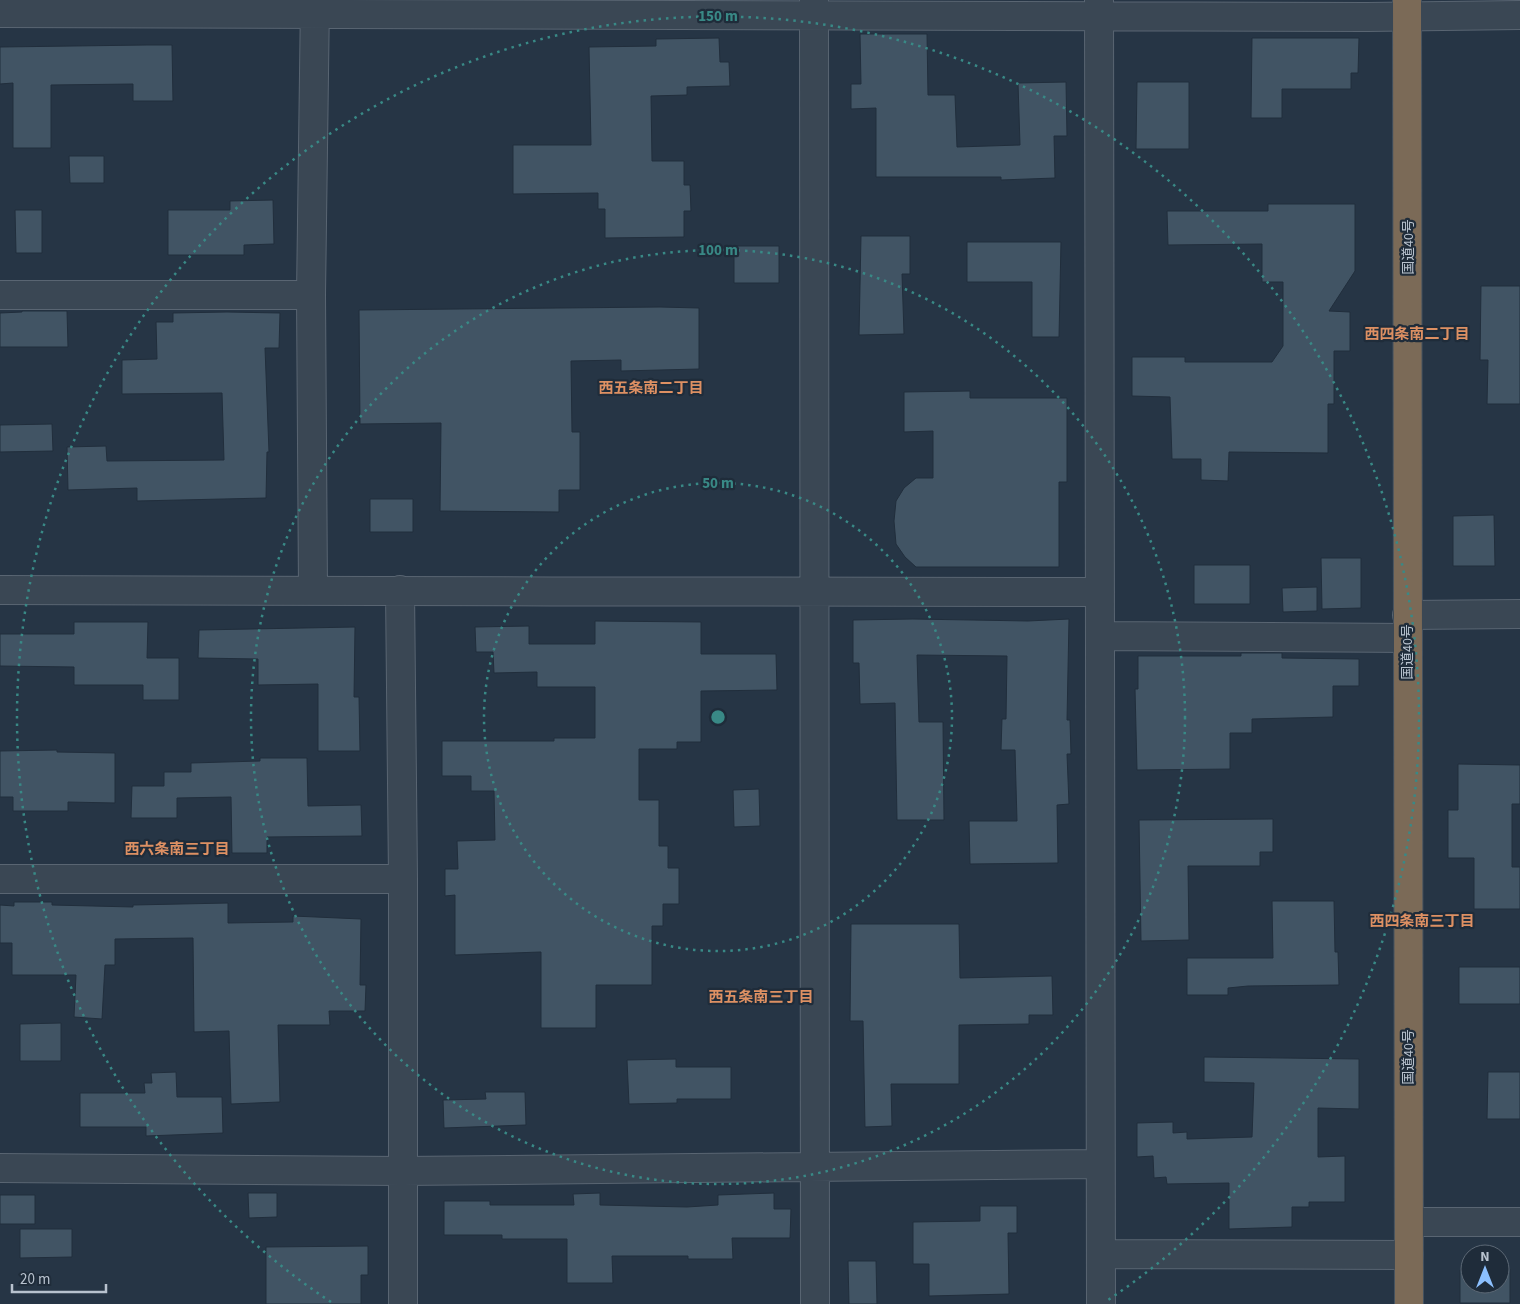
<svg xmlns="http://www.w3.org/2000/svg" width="1520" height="1304" font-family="'Source Sans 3','Noto Sans JP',sans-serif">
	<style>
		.building { fill: #415464; stroke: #212e3c }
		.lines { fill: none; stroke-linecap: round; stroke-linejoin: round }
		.minor-casing { stroke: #596572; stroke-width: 30 }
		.highway-casing { stroke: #45525f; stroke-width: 30 }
		.minor { stroke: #3a4754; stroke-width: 28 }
		.highway { stroke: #7b6a57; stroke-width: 28 }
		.ring { fill: none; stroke: #398986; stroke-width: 2.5; stroke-dasharray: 2.5 5 }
		.labels { text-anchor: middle; stroke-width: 4.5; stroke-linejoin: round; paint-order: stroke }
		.street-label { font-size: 14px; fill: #b8c2ce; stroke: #1f2c3a }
		.neighbourhood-label { font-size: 15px; font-weight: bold; fill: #dd9063; stroke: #1f2c3a }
		.centre { fill: #398986; stroke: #1f2c3a; stroke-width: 2.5 }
		.ring-label { font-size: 15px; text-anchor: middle; font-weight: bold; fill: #398986; stroke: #1f2c3a; stroke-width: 4.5; stroke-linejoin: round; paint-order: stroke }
	</style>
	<rect width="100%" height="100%" fill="#263545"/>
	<path class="building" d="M 860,34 L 927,34 L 928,95 L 955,95 L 957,147 L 1020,145 L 1018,83 L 1066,82 L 1067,136 L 1054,136 L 1055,178 L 1001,180 L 1001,177 L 876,177 L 876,108 L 851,109 L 851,84 L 861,84 Z
		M 719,38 L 720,62 L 729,62 L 730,86 L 687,87 L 687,95 L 651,96 L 652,161 L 684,161 L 684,185 L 690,185 L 691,211 L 684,211 L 684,237 L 605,238 L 605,209 L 598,209 L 598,193 L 513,194 L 513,145 L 591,145 L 589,47 L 656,46 L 656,39 Z
		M 1252,38 L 1359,38 L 1358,73 L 1351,73 L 1351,89 L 1282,89 L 1282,118 L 1251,118 Z
		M 146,45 L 172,45 L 173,101 L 133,101 L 133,84 L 51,85 L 51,148 L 13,148 L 13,83 L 0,84 L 0,47 Z
		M 1137,82 L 1189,82 L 1189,149 L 1136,149 Z
		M 69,156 L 104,156 L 104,183 L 70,183 Z
		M 273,200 L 274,244 L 244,245 L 244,255 L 168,255 L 168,210 L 230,210 L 230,201 Z
		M 1268,204 L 1355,204 L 1355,271 L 1329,311 L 1350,312 L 1350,351 L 1334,351 L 1334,404 L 1328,404 L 1328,453 L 1229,452 L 1228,481 L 1201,480 L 1201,459 L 1172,459 L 1170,397 L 1132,396 L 1132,357 L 1185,357 L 1185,362 L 1272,362 L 1283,346 L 1283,282 L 1262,282 L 1262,244 L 1168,245 L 1167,211 L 1268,211 Z
		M 15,210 L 42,210 L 42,253 L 16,253 Z
		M 861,236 L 910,236 L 910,274 L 902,274 L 904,334 L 859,335 Z
		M 967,242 L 1061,242 L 1059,337 L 1032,337 L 1032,282 L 967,282 Z
		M 734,246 L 779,246 L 779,283 L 734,283 Z
		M 1481,286 L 1520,286 L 1520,404 L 1487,404 L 1488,360 L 1480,360 Z
		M 660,307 L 699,308 L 699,369 L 621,371 L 621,360 L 571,361 L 572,432 L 580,432 L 580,490 L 559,490 L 559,512 L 440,511 L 441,423 L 360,424 L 359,310 Z
		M 22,311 L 67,311 L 68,347 L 0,347 L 0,313 L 22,312 Z
		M 227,312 L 280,313 L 279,348 L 265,348 L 269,452 L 267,452 L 266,498 L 137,501 L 137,488 L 68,490 L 67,447 L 106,446 L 107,461 L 224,460 L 222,393 L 122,394 L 122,360 L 157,359 L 156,322 L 173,322 L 173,313 Z
		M 970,391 L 970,398 L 1067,398 L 1067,482 L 1059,482 L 1059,567 L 916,567 L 905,557 L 896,544 L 894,521 L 896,501 L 904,488 L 916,478 L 933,478 L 933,431 L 904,432 L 904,392 Z
		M 52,424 L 53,451 L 0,452 L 0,425 Z
		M 370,499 L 413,499 L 413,532 L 370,532 Z
		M 1494,515 L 1495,566 L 1453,566 L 1453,516 Z
		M 1321,558 L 1361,558 L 1361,608 L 1322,609 Z
		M 1194,565 L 1250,565 L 1250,604 L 1194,604 Z
		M 1317,587 L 1317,611 L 1283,612 L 1282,588 Z
		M 913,619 L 1028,621 L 1069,619 L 1067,720 L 1070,720 L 1071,754 L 1067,754 L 1069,804 L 1057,805 L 1058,863 L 970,864 L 969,821 L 1017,821 L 1015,750 L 1001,750 L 1002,719 L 1006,719 L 1007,656 L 917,655 L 919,722 L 943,722 L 944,820 L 897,820 L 895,703 L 860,704 L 859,663 L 853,663 L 853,620 Z
		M 595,621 L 701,622 L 701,654 L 776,654 L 777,690 L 701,691 L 701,742 L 677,742 L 677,749 L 639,749 L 639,800 L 659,800 L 659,846 L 668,846 L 668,868 L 679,868 L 679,904 L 663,904 L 663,926 L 652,926 L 652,985 L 596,985 L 596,1028 L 541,1028 L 541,952 L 455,955 L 455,895 L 445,896 L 445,869 L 458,869 L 457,841 L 495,840 L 494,791 L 471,791 L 471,776 L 442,776 L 442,741 L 554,741 L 554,738 L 595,738 L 595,687 L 537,687 L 537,672 L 494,673 L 493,652 L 476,652 L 475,627 L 529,626 L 529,644 L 595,644 Z
		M 74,622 L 148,622 L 147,658 L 179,658 L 179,700 L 143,700 L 143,685 L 74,685 L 74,667 L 0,666 L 0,634 L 74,634 Z
		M 355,627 L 354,697 L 359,697 L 360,751 L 318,751 L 318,684 L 258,685 L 258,659 L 198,658 L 199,630 Z
		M 1241,653 L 1282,653 L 1282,658 L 1359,659 L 1359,686 L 1333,686 L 1333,717 L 1252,719 L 1252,733 L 1230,733 L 1230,769 L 1137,770 L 1135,689 L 1138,689 L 1138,656 L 1241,656 Z
		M 57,750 L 57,752 L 115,753 L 115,803 L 68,802 L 68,811 L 13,811 L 13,797 L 0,797 L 0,751 Z
		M 260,758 L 307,758 L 308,806 L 361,805 L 362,836 L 267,837 L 267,853 L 232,853 L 231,797 L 177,798 L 177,818 L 131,818 L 132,786 L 164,786 L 164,772 L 191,772 L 191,763 L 260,761 Z
		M 1458,764 L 1520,765 L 1520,804 L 1512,804 L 1512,867 L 1520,867 L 1520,909 L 1474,909 L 1474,858 L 1448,858 L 1448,810 L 1458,810 Z
		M 759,789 L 760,826 L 734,827 L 733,790 Z
		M 1273,819 L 1273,852 L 1260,852 L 1260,866 L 1188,866 L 1189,940 L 1141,941 L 1139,820 Z
		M 1272,901 L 1334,901 L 1335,952 L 1338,952 L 1339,985 L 1248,986 L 1228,988 L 1228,995 L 1187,995 L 1187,958 L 1273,958 Z
		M 14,902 L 52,902 L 52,905 L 133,907 L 133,905 L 228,903 L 228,923 L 293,922 L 293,916 L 361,919 L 360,985 L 366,985 L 365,1011 L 329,1011 L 330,1025 L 278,1025 L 280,1102 L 231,1104 L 229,1031 L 194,1032 L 193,938 L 115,939 L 115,965 L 105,965 L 102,1019 L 74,1017 L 76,975 L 12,975 L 12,943 L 0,943 L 0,905 L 14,906 Z
		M 851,924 L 959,924 L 960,978 L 1052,976 L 1053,1015 L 1029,1015 L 1029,1024 L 959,1025 L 959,1084 L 891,1084 L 892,1126 L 865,1127 L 863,1021 L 850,1021 Z
		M 1459,967 L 1520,967 L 1520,1004 L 1459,1004 Z
		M 61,1023 L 61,1061 L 20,1061 L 20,1024 Z
		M 1204,1057 L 1359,1059 L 1359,1109 L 1318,1108 L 1318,1157 L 1345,1156 L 1345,1202 L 1309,1202 L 1309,1207 L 1292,1207 L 1292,1227 L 1229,1229 L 1229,1183 L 1167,1184 L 1166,1177 L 1154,1178 L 1153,1156 L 1137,1157 L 1137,1123 L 1173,1122 L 1173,1133 L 1187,1132 L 1187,1139 L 1252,1137 L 1254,1083 L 1204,1082 Z
		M 676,1059 L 676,1067 L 731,1067 L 731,1099 L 677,1099 L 677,1103 L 629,1104 L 627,1060 Z
		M 176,1072 L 177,1097 L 222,1097 L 223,1133 L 146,1136 L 146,1127 L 80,1127 L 80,1093 L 145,1093 L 144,1083 L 152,1083 L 151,1073 Z
		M 1488,1072 L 1520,1072 L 1520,1119 L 1487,1119 Z
		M 485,1092 L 525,1092 L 526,1125 L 444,1128 L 443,1100 L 486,1099 Z
		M 248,1193 L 277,1193 L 277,1217 L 249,1218 Z
		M 600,1193 L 600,1205 L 687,1207 L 718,1205 L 718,1195 L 774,1193 L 774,1209 L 791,1209 L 790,1238 L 732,1238 L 733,1259 L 688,1259 L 688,1256 L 612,1256 L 613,1283 L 567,1283 L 567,1239 L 502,1239 L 502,1235 L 444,1235 L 444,1201 L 490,1201 L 490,1205 L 574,1205 L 573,1194 Z
		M 0,1195 L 35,1195 L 35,1224 L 0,1224 Z
		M 980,1206 L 1017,1206 L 1017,1233 L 1008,1233 L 1009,1294 L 929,1296 L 929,1264 L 913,1264 L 913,1222 L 980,1221 Z
		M 20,1229 L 72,1229 L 72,1257 L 20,1258 Z
		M 368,1246 L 368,1275 L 361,1275 L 361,1304 L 266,1304 L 266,1247 Z
		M 848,1261 L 876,1261 L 877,1304 L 849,1304 Z
		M 1470,1269 L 1470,1284 L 1500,1284 L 1500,1269 L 1510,1269 L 1510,1303 L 1460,1303 L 1460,1270 Z"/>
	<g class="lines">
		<defs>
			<path id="minor" d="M 814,0 L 815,1304
				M 1099,0 L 1101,1304
				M 0,13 L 1367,17 L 1520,15
				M 0,295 L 311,295
				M 0,590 C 367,589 733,594 1100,592
				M 313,590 L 311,295 L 315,0
				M 400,590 L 403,879 L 403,1304
				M 1407,615 L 1520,614
				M 1100,636 L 1408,638
				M 0,879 L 403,879
				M 0,1168 L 402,1171 L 1100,1164
				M 1409,1222 L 1520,1222
				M 1102,1254 L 1409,1255"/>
			<path id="highway" d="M 1407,0 L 1409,1304"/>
		</defs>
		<use href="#minor" class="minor-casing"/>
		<use href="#highway" class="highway-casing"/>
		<use href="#minor" class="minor"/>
		<use href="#highway" class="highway"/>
	</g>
	<g class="ring">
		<circle cx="718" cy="717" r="234"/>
		<circle cx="718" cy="717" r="467"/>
		<path d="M331 1302A701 701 0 1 1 1105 1302"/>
	</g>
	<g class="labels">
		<g class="street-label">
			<text transform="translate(1408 247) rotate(-90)" y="5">国道40号</text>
			<text transform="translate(1407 652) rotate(-90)" y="5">国道40号</text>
			<text transform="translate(1408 1057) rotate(-90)" y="5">国道40号</text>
		</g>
		<g class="neighbourhood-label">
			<text x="1417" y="339">西四条南二丁目</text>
			<text x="651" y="393">西五条南二丁目</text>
			<text x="177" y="854">西六条南三丁目</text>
			<text x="1422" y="926">西四条南三丁目</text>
			<text x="761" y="1002">西五条南三丁目</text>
		</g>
	</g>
	<circle cx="718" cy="717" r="8" class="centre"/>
	<g class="ring-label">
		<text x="718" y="21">150 m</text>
		<text x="718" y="255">100 m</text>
		<text x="718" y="488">50 m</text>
	</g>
	<g transform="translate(1485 1269)"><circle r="24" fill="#1f2c3a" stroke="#5c6875"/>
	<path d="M0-4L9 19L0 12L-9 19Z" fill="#8cc0fe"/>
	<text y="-8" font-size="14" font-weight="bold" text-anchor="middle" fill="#b8c2ce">N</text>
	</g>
	<path d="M12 1284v8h94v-8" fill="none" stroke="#b8c2ce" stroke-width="2.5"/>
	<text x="20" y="1284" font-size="15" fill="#b8c2ce" stroke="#1f2c3a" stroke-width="4" paint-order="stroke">20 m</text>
</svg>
